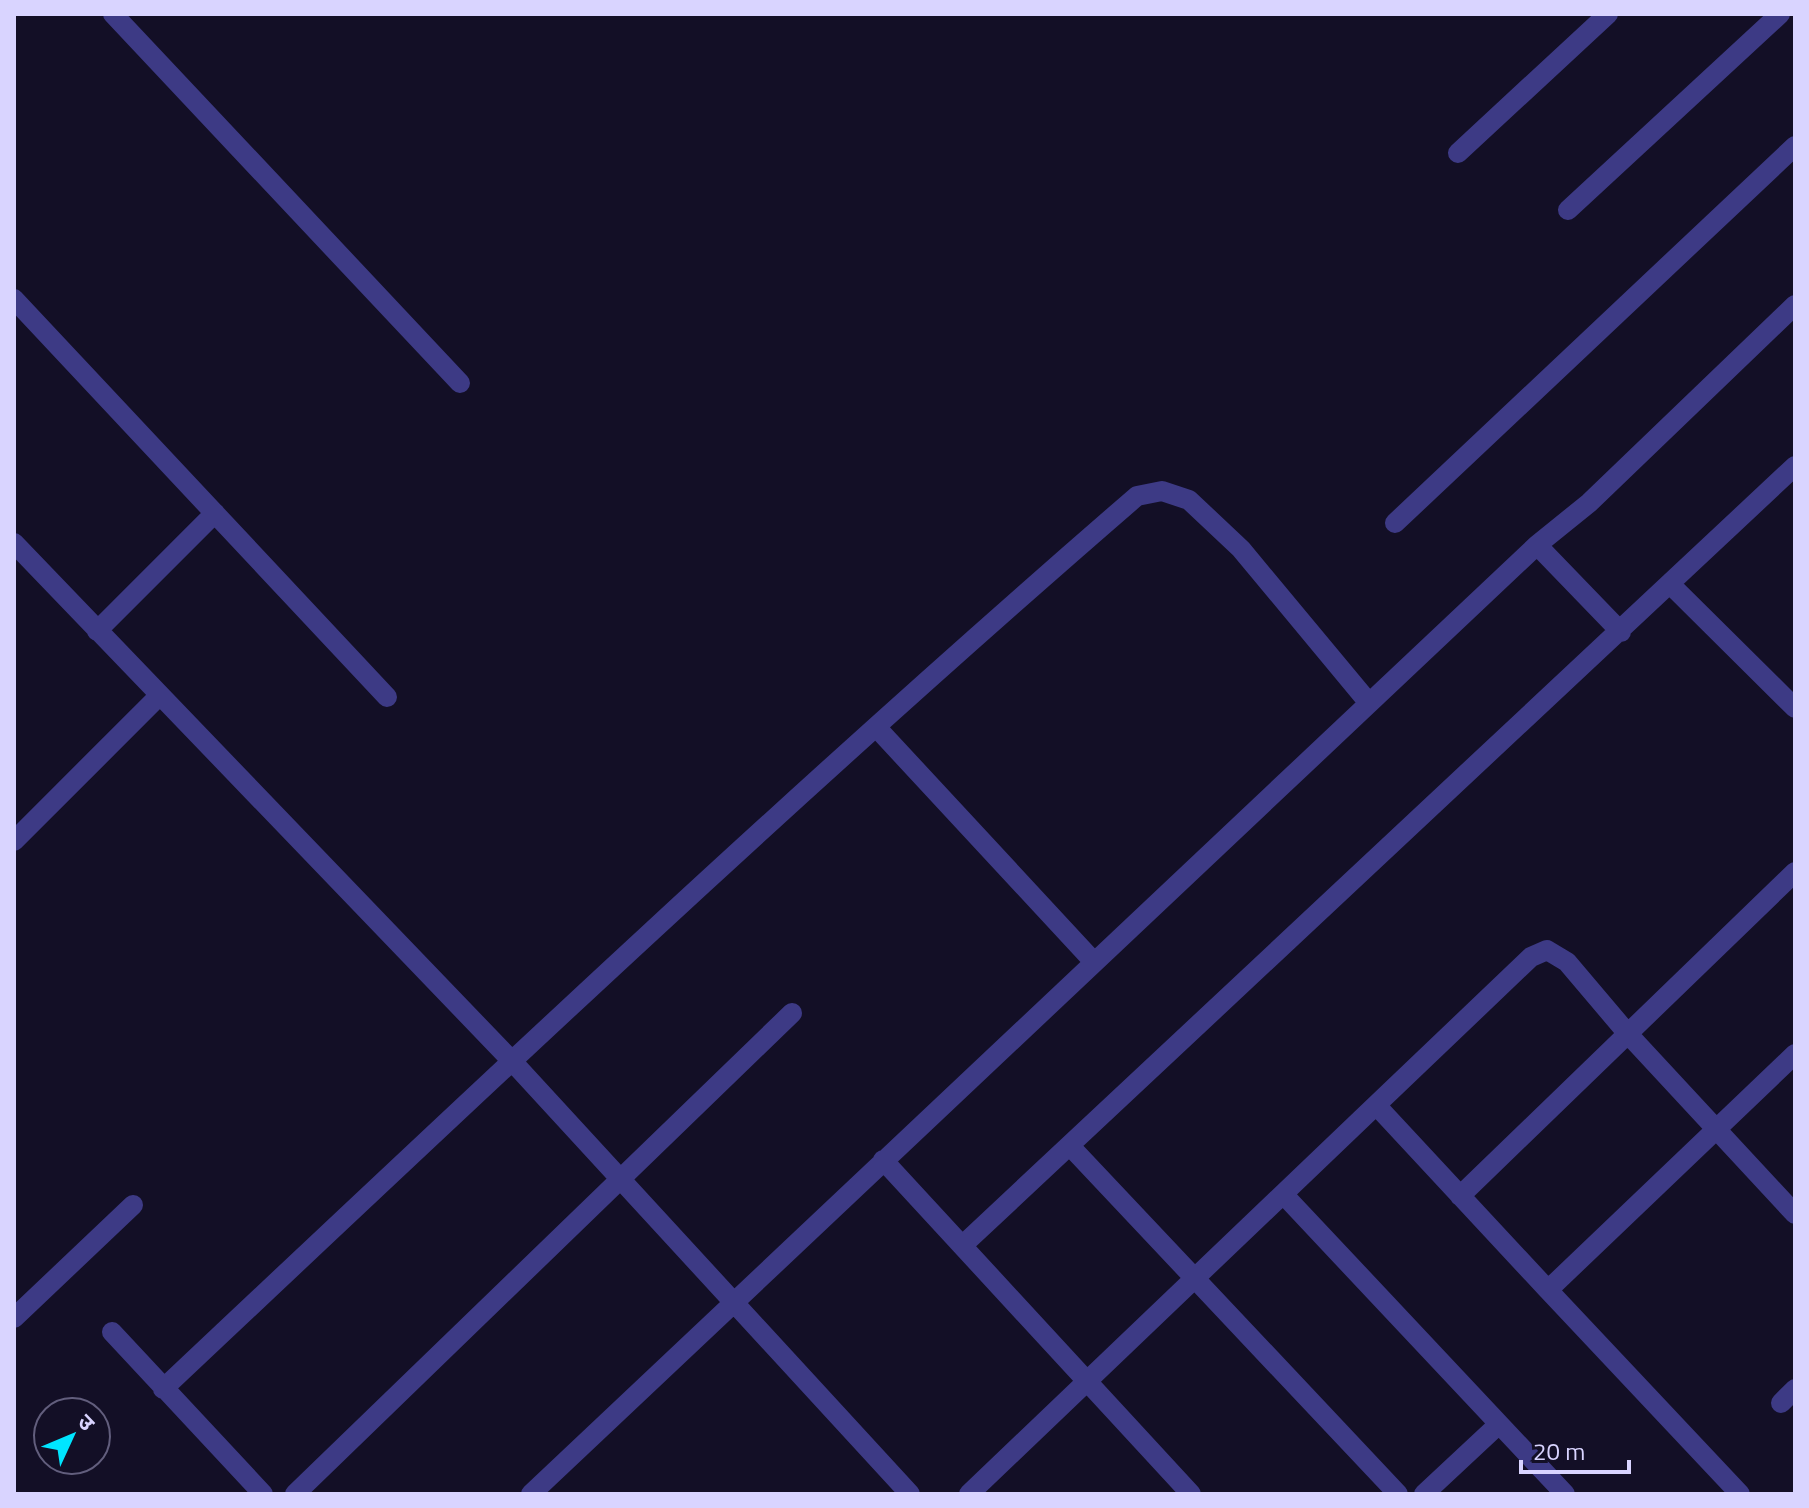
<svg xmlns="http://www.w3.org/2000/svg" width="1809" height="1508" font-family="'Titillium Web','Noto Sans Devanagari',sans-serif">
	<style>
		.lines { fill: none; stroke-linecap: round; stroke-linejoin: round }
		.minor { stroke: #3d3a85; stroke-width: 20 }
	</style>
	<rect width="100%" height="100%" fill="#130f26"/>
	<g class="lines">
		<path class="minor" d="M 113,14 L 460,383
			M 1458,153 L 1608,14
			M 1568,210 L 1780,14
			M 14,299 L 387,697
			M 1395,523 L 1795,146
			M 14,543 L 511,1060 L 910,1494
			M 1537,545 L 1621,632
			M 1671,585 L 1795,708
			M 97,631 L 215,513
			M 877,728 L 1094,962
			M 14,841 L 160,695
			M 1376,1105 L 1531,957 L 1547,950 L 1567,962 L 1628,1034 L 1795,1214
			M 1070,1146 L 1398,1494
			M 883,1160 L 1191,1494
			M 1284,1195 L 1565,1494
			M 1460,1196 L 1795,872
			M 964,1244 L 1795,466
			M 1548,1290 L 1740,1494
			M 14,1318 L 133,1205
			M 112,1332 L 263,1494
			M 163,1389 C 483,1087 804,784 1137,496 L 1162,491 L 1189,500 L 1241,549 L 1369,703
			M 1781,1403 L 1795,1389
			M 295,1494 L 792,1013
			M 531,1494 L 1537,545 L 1589,503 L 1795,305
			M 969,1494 L 1376,1105 L 1548,1290 L 1795,1054
			M 1424,1494 L 1499,1424"/>
	</g>
	<rect width="1809" height="1508" fill="none" stroke="#d9d4ff" stroke-width="32"/>
	<g transform="translate(72 1436) rotate(46)"><circle r="38" fill="#130f26" stroke="#625e7d" stroke-width="2"/>
	<path d="M0-6L14 30L0 20L-14 30Z" fill="#00e5ff"/>
	<text y="-12" font-size="22" font-weight="bold" text-anchor="middle" fill="#d9d4ff">उ</text>
	</g>
	<path d="M1521 1460v12h108v-12" fill="none" stroke="#d9d4ff" stroke-width="4"/>
	<text x="1533" y="1460" font-size="24" fill="#d9d4ff" stroke="#130f26" stroke-width="6" paint-order="stroke">20 m</text>
</svg>
